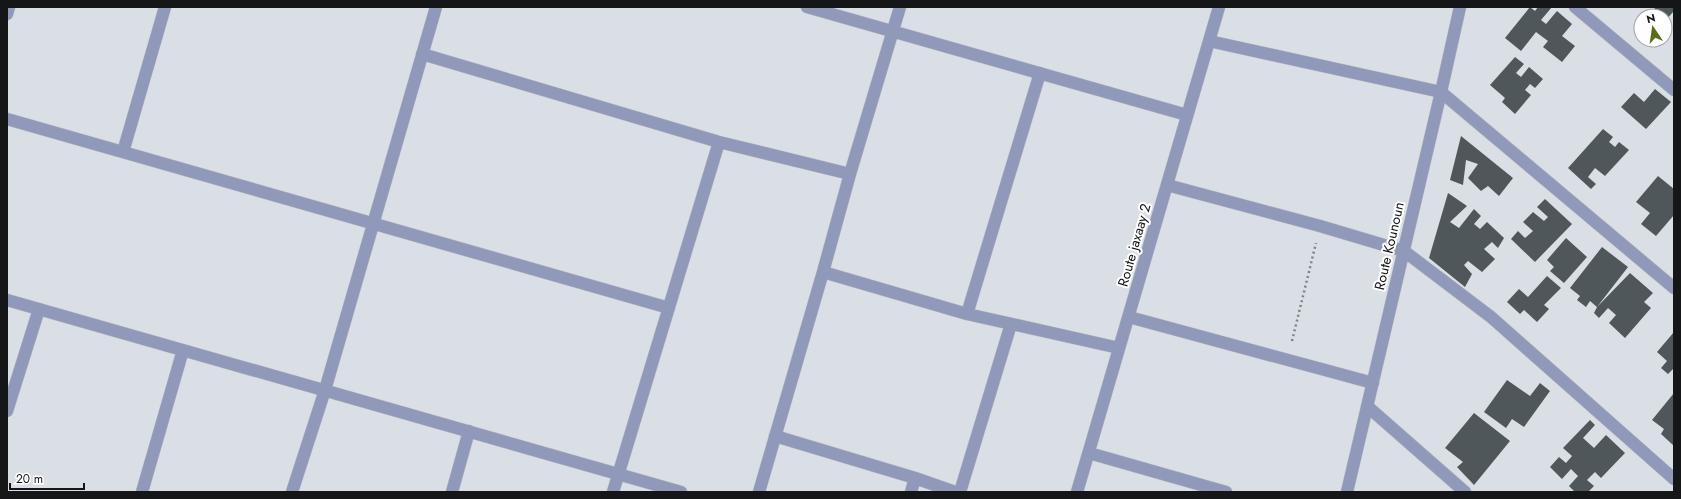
<svg xmlns="http://www.w3.org/2000/svg" width="1681" height="499" font-family="Jost,sans-serif">
	<style>
		.building { fill: #50575a }
		.lines { fill: none; stroke-linecap: round; stroke-linejoin: round }
		.minor-casing { stroke: #b6bbc0; stroke-width: 13 }
		.path { stroke: #7f8388; stroke-width: 2.5; stroke-dasharray: 2 3; stroke-linecap: butt }
		.minor { stroke: #9099ba; stroke-width: 12 }
		.labels { text-anchor: middle; stroke-width: 4; stroke-linejoin: round; paint-order: stroke }
		.street-label { font-size: 14px; fill: #141618; stroke: #fff }
	</style>
	<rect width="100%" height="100%" fill="#d9dfe5"/>
	<path class="building" d="M 1530,7 L 1535,11 L 1538,7 L 1552,7 L 1541,20 L 1546,24 L 1557,11 L 1572,24 L 1562,36 L 1575,46 L 1562,62 L 1543,47 L 1548,41 L 1536,32 L 1521,51 L 1505,38 Z
		M 1656,7 L 1674,7 L 1674,11 L 1665,21 L 1665,16 L 1648,16 Z
		M 1515,57 L 1524,64 L 1516,73 L 1521,77 L 1529,67 L 1543,79 L 1535,88 L 1530,84 L 1525,90 L 1531,95 L 1515,114 L 1502,102 L 1505,98 L 1490,85 Z
		M 1655,89 L 1671,102 L 1646,129 L 1621,107 L 1634,93 L 1644,102 Z
		M 1603,129 L 1613,137 L 1609,142 L 1615,147 L 1619,142 L 1629,150 L 1605,176 L 1595,168 L 1588,177 L 1596,184 L 1591,189 L 1568,168 Z
		M 1461,136 L 1513,178 L 1499,196 L 1488,186 L 1481,191 L 1468,178 L 1478,164 L 1466,160 L 1463,185 L 1450,180 Z
		M 1658,176 L 1674,189 L 1674,215 L 1656,236 L 1641,224 L 1650,213 L 1636,202 Z
		M 1448,193 L 1467,206 L 1450,222 L 1459,228 L 1474,209 L 1481,216 L 1474,224 L 1480,229 L 1487,222 L 1504,238 L 1498,248 L 1492,242 L 1484,249 L 1495,259 L 1482,272 L 1468,261 L 1464,265 L 1472,274 L 1465,287 L 1429,258 Z
		M 1545,199 L 1572,224 L 1535,262 L 1511,239 L 1518,231 L 1525,238 L 1533,231 L 1523,222 L 1533,212 L 1544,221 L 1548,217 L 1537,207 Z
		M 1566,238 L 1587,257 L 1564,283 L 1550,271 L 1554,267 L 1547,260 Z
		M 1602,247 L 1628,267 L 1597,307 L 1630,273 L 1653,293 L 1644,302 L 1651,308 L 1625,338 L 1609,323 L 1616,315 L 1608,308 L 1599,318 L 1594,313 L 1597,307 L 1590,301 L 1586,307 L 1577,300 L 1580,296 L 1570,288 Z
		M 1547,276 L 1561,288 L 1544,305 L 1549,309 L 1537,322 L 1524,310 L 1520,314 L 1507,302 L 1519,289 L 1528,297 Z
		M 1674,332 L 1674,368 L 1668,374 L 1661,368 L 1667,361 L 1657,352 Z
		M 1507,380 L 1530,396 L 1540,383 L 1550,391 L 1524,427 L 1512,419 L 1506,428 L 1484,412 Z
		M 1674,393 L 1674,446 L 1661,434 L 1664,429 L 1652,420 Z
		M 1474,413 L 1510,441 L 1474,485 L 1457,467 L 1463,462 L 1445,448 Z
		M 1590,420 L 1595,425 L 1583,438 L 1594,448 L 1606,435 L 1625,453 L 1601,478 L 1595,472 L 1587,480 L 1594,486 L 1588,492 L 1575,492 L 1569,486 L 1578,476 L 1571,469 L 1562,479 L 1550,467 L 1559,457 L 1566,463 L 1572,456 L 1563,448 Z"/>
	<g class="lines">
		<defs>
			<path id="minor" d="M 807,7 L 1187,115
				M 1575,7 L 1674,90
				M 7,14 L 9,7
				M 1209,41 L 1441,92 L 1674,288
				M 422,54 L 719,142 L 850,174
				M 7,119 L 669,308
				M 123,152 L 165,7
				M 1167,185 L 1320,226 L 1404,251 L 1491,317 L 1674,479
				M 823,272 L 967,314 L 1119,348
				M 7,300 L 681,492
				M 967,314 L 1040,73
				M 1129,317 L 1373,383
				M 1367,406 L 1465,492
				M 7,411 L 39,309
				M 775,436 L 915,478 L 955,492
				M 1089,453 L 1226,492
				M 142,492 L 183,350
				M 292,492 L 325,390 L 436,7
				M 452,492 L 469,431
				M 613,492 L 719,142
				M 759,492 L 823,272 L 850,174 L 900,7
				M 911,492 L 915,478
				M 960,492 L 1011,324
				M 1077,492 L 1219,7
				M 1347,492 L 1441,92 L 1460,7"/>
		</defs>
		<use href="#minor" class="minor-casing"/>
		<path class="path" d="M 1292,341 L 1316,243"/>
		<use href="#minor" class="minor"/>
	</g>
	<g class="labels">
		<g class="street-label">
			<text transform="translate(1134 245) rotate(-74)" y="5">Route jaxaay 2</text>
			<text transform="translate(1389 246) rotate(-77)" y="5">Route Kounoun</text>
		</g>
	</g>
	<rect width="1681" height="499" fill="none" stroke="#141618" stroke-width="16"/>
	<g transform="translate(1653 28) rotate(347)"><circle r="19" fill="#ffffff" stroke="#a1a2a3"/>
	<path d="M0-3L7 15L0 10L-7 15Z" fill="#5a6c18"/>
	<text y="-6" font-size="11" font-weight="bold" text-anchor="middle" fill="#141618">N</text>
	</g>
	<path d="M10 483v6h74v-6" fill="none" stroke="#141618" stroke-width="2"/>
	<text x="16" y="483" font-size="12" fill="#141618" stroke="#ffffff" stroke-width="3" paint-order="stroke">20 m</text>
</svg>
